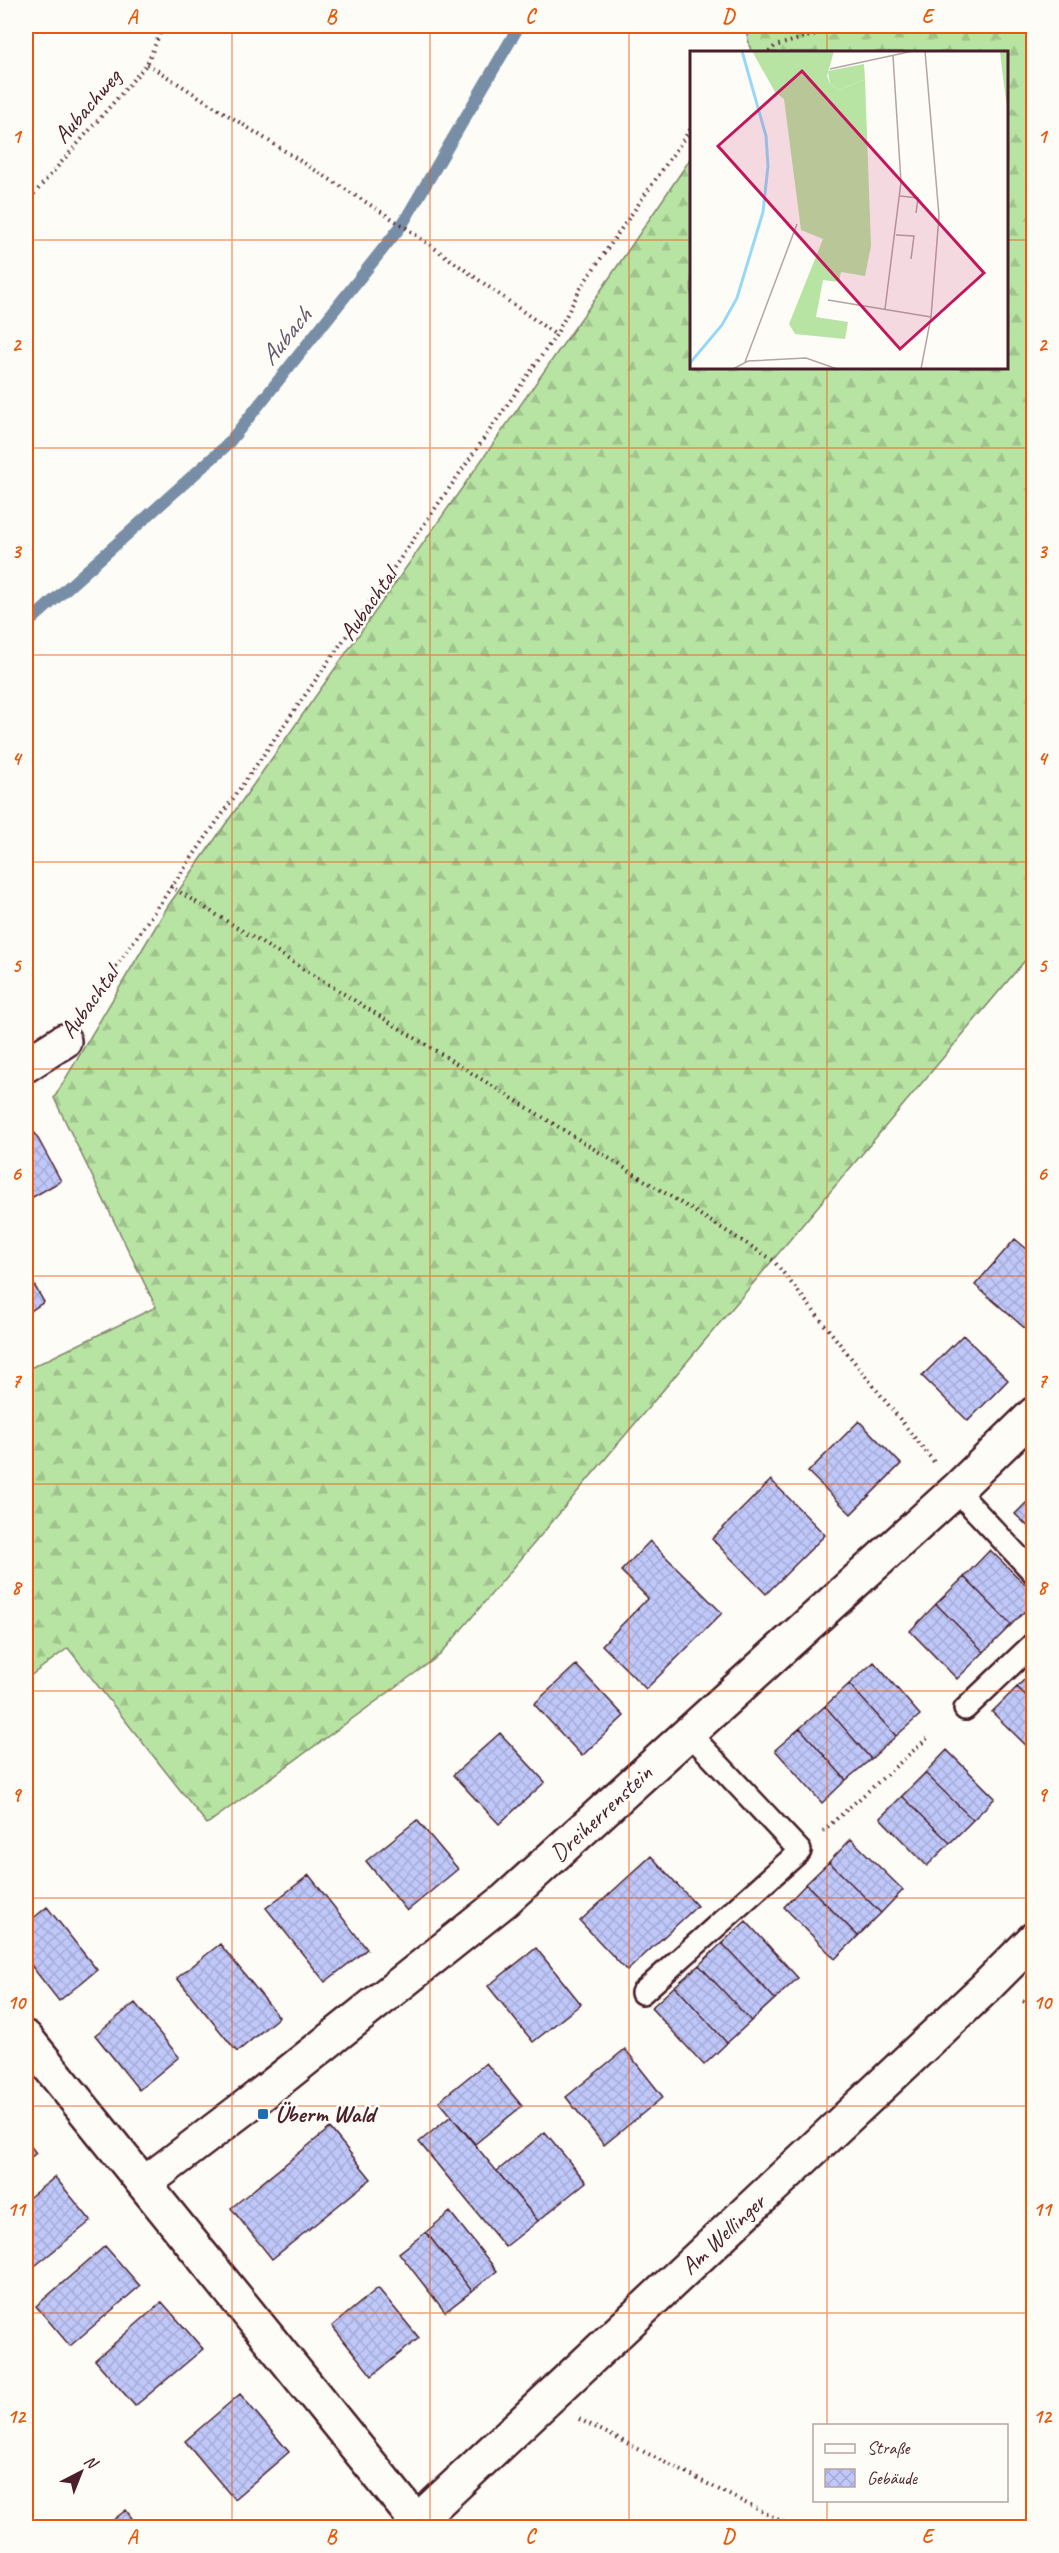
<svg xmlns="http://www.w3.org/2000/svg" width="1059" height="2553" font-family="Caveat,sans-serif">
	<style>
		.forest { fill: url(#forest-firs); stroke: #808267; stroke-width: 1.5 }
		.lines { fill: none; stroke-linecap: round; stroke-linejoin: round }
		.stream { stroke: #788ea6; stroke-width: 12 }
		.building { fill: url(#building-cross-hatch); stroke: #4a1f2b; stroke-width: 1.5 }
		.service-casing { stroke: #4a1f2b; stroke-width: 26 }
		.minor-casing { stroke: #4a1f2b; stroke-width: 38 }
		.secondary-casing { stroke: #4a1f2b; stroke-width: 38 }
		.path { stroke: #4a1f2b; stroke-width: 4; stroke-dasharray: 1.5 4.5; stroke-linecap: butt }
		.service { stroke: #fdfcf7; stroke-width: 21 }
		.minor { stroke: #fdfcf7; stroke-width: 33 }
		.secondary { stroke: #fdfcf7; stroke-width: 33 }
		.grid { fill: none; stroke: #e8590c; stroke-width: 1.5; stroke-opacity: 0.55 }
		.poi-dot { fill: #1f6fb2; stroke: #fdfcf7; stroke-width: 2 }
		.labels { text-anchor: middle; stroke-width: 5; stroke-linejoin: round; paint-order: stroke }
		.street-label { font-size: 24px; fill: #4a1f2b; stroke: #fdfcf7 }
		.poi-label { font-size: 24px; font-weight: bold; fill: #4a1f2b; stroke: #fdfcf7; text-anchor: start }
		.water-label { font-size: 26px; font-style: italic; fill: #615668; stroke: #fdfcf7 }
		.inset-river { fill: none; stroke: #97d8f8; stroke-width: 3 }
		.inset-road { fill: none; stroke: #b5a4a5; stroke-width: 1.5 }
		.view { fill: #c2185b; fill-opacity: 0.15; stroke: #c2185b; stroke-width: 3 }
		.inset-edge { fill: none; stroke: #4a1f2b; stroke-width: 3 }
		.neatline { fill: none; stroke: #e8590c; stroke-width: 2 }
		.grid-label { font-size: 20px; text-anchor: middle; font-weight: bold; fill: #e8590c }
	</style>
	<defs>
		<pattern id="forest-firs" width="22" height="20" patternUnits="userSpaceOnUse" patternTransform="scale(1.5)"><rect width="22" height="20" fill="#b7e4a3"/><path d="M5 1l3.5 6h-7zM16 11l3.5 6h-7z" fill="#9fc38c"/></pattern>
		<pattern id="building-cross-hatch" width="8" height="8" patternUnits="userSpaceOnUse" patternTransform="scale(1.5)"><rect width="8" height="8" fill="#bfc8f9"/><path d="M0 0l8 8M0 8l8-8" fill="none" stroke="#a6abd6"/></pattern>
	</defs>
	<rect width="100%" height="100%" fill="#fdfcf7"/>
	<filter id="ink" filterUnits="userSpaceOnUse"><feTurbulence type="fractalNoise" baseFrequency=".0167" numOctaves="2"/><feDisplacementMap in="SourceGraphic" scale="12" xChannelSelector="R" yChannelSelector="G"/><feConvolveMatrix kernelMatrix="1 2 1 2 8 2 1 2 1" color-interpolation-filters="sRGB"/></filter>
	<g filter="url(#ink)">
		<path class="forest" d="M 745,26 L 1033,26 L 1033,951 L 440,1655 L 207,1824 L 68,1648 L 26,1679 L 26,1370 L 156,1307 L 54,1098 L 168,906 L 597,296 L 691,158 L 692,368 L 1006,368 L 1006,52 L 751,52 Z"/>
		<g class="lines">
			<path class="stream" d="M 26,625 L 227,445 L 402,225 L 519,26"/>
		</g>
		<path class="building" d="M 35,1133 L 61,1181 L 26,1201 L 26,1138 Z
			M 1015,1239 L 1034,1255 L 1034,1336 L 975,1285 Z
			M 26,1271 L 44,1302 L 26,1314 Z
			M 963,1335 L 1008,1380 L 968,1421 L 922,1376 Z
			M 859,1421 L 901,1464 L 851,1514 L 808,1472 Z
			M 771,1480 L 825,1535 L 766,1594 L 712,1539 Z
			M 1034,1495 L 1034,1532 L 1015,1514 Z
			M 650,1541 L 722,1613 L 646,1689 L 602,1645 L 648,1598 L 621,1571 Z
			M 990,1550 L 1034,1593 L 1034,1602 L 1011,1625 L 964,1577 Z
			M 964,1577 L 1011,1625 L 984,1652 L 936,1604 Z
			M 936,1604 L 984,1652 L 957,1679 L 910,1631 Z
			M 874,1662 L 920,1715 L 896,1736 L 849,1684 Z
			M 576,1665 L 624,1716 L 582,1756 L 534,1704 Z
			M 1034,1670 L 1034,1703 L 1017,1687 Z
			M 849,1684 L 896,1736 L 871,1759 L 825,1706 Z
			M 1017,1687 L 1034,1703 L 1034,1753 L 992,1712 Z
			M 825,1706 L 871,1759 L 846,1780 L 800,1728 Z
			M 800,1728 L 846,1780 L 822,1803 L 775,1750 Z
			M 500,1733 L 545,1782 L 499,1824 L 453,1775 Z
			M 947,1750 L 995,1798 L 973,1820 L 925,1773 Z
			M 925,1773 L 973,1820 L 950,1843 L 902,1796 Z
			M 902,1796 L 950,1843 L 927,1866 L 880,1818 Z
			M 417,1820 L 458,1869 L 407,1911 L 366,1861 Z
			M 851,1839 L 903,1890 L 881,1913 L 829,1862 Z
			M 651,1856 L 697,1906 L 627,1971 L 580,1921 Z
			M 829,1862 L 881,1913 L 858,1936 L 806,1884 Z
			M 309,1875 L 367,1949 L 325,1982 L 266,1908 Z
			M 806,1884 L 858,1936 L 835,1959 L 784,1907 Z
			M 47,1907 L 97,1970 L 59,2001 L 26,1959 L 26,1924 Z
			M 746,1921 L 798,1978 L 775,1999 L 722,1943 Z
			M 722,1943 L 775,1999 L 751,2021 L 699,1965 Z
			M 220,1944 L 279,2017 L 237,2052 L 177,1978 Z
			M 536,1948 L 581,2004 L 533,2042 L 488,1986 Z
			M 699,1965 L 751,2021 L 727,2043 L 675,1986 Z
			M 675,1986 L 727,2043 L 704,2065 L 651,2008 Z
			M 135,2003 L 179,2057 L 139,2090 L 95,2035 Z
			M 625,2049 L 663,2097 L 604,2145 L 566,2097 Z
			M 486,2063 L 522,2106 L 475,2144 L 439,2101 Z
			M 451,2116 L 538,2221 L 505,2247 L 419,2142 Z
			M 330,2128 L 371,2179 L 272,2259 L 231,2208 Z
			M 545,2132 L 586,2182 L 538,2221 L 497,2171 Z
			M 26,2140 L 36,2153 L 26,2161 Z
			M 55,2177 L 91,2221 L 26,2273 L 26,2200 Z
			M 450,2212 L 497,2271 L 472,2291 L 426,2232 Z
			M 426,2232 L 472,2291 L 445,2312 L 399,2253 Z
			M 105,2246 L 140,2286 L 70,2346 L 36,2306 Z
			M 378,2288 L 419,2338 L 372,2376 L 332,2326 Z
			M 162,2302 L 203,2349 L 135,2406 L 95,2360 Z
			M 240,2394 L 289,2452 L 234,2499 L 185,2441 Z
			M 126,2510 L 139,2528 L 103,2528 Z"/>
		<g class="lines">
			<defs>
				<path id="service" d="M 956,1490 L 1034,1573
					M 965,1709 L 1034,1643
					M 642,1993 L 800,1851 L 688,1732"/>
				<path id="minor" d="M 26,1065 L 64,1041
					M 26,2038 L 417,2522
					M 144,2184 L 253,2101 L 504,1901 L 956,1490 L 1034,1414"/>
				<path id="secondary" d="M 410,2528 L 985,1988 L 1034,1939"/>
			</defs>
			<use href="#service" class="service-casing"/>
			<use href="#minor" class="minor-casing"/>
			<use href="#secondary" class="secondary-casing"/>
			<path class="path" d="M 769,52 L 775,46 L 845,26
				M 147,64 L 402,225 L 556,335
				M 26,203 L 147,64 L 163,26
				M 170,886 L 773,1260 L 934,1462
				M 85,1011 L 556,335 L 583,284 L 692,127
				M 823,1831 L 930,1736
				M 1023,2001 L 1034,2005
				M 579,2419 L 795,2528"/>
			<use href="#service" class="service"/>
			<use href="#minor" class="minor"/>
			<use href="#secondary" class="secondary"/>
		</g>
	</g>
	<path class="grid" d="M 232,26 L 232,2528M 430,26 L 430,2528M 629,26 L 629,2528M 827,26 L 827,52M 26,240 L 692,240M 1006,240 L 1034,240M 827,368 L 827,2426M 26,448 L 1034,448M 26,655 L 1034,655M 26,862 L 1034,862M 26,1069 L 1034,1069M 26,1276 L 1034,1276M 26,1484 L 1034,1484M 26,1691 L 1034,1691M 26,1898 L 1034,1898M 26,2106 L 1034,2106M 26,2313 L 1034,2313M 827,2500 L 827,2528"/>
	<rect class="poi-dot" x="257" y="2108" width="12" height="12" rx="3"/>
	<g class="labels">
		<g class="street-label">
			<text transform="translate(87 106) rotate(-49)" y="8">Aubachweg</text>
			<text transform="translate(368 604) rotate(-55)" y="8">Aubachtal</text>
			<text transform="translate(89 1002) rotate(-54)" y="8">Aubachtal</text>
			<text transform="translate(601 1813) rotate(-43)" y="8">Dreiherrenstein</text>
			<text transform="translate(723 2234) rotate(-43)" y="8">Am Wellinger</text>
		</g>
		<g class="poi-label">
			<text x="275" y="2122">Überm Wald</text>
		</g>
		<g class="water-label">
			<text transform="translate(285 336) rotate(-51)" y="9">Aubach</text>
		</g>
	</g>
	<g transform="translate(690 51)">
		<rect width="318" height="318" fill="#fdfcf7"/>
		<path d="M 310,0 L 318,0 L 318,63 L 312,19 ZM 174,13 L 175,28 L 150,39 L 140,33 L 138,20 Z" fill="#b7e4a3"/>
		<path d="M 62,0 L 144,0 L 137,25 L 140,33 L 150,39 L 175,28 L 181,195 L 175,225 L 151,221 L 149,231 L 133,229 L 126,266 L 158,271 L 155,288 L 105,283 L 99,273 L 133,188 L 111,179 L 94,48 L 85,41 Z" fill="#b7e4a3"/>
		<path class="inset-river" d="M 0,312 L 32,274 L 47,247 L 73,161 L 78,115 L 76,85 L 52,0"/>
		<path class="inset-road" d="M 140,18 L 223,0M 210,145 L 228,147 L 226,162M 206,184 L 224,185 L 221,208M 138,249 L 241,266M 195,258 L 211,131 L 203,5M 55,311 L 107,173M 43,318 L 58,310 L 116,307 L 147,318M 231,318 L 241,266 L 249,165 L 235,0"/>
		<path class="view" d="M 112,20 L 294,222 L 210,298 L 28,95 Z"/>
		<rect width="318" height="318" class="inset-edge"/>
	</g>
	<rect width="1059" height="2553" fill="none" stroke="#fdfcf7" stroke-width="66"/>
	<rect x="813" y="2424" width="195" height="78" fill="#fdfcf7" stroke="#b5a4a5" stroke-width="1.5"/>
	<rect x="825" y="2444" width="30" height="9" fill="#fdfcf7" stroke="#b5a4a5" stroke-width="1.5"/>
	<text x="867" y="2454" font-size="18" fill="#4a1f2b">Straße</text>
	<rect x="825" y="2469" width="30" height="18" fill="url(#building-cross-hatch)" stroke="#b5a4a5" stroke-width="1.5"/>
	<text x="867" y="2484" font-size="18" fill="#4a1f2b">Gebäude</text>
	<g transform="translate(81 2472) rotate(42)" stroke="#fdfcf7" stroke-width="4.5" paint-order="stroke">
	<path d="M0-4.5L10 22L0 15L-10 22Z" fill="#4a1f2b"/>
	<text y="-9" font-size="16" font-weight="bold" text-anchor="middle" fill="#4a1f2b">N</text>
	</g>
	<rect x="33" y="33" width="993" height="2487" class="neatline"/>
	<g class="grid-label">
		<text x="132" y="23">A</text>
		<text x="331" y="23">B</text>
		<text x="530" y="23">C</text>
		<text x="728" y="23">D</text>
		<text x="927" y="23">E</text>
		<text x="16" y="143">1</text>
		<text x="1042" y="143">1</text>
		<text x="16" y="351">2</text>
		<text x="1042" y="351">2</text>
		<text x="16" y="558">3</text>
		<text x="1042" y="558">3</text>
		<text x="16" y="765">4</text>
		<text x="1042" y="765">4</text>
		<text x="16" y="972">5</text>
		<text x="1042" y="972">5</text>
		<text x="16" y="1180">6</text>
		<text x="1042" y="1180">6</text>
		<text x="16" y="1387">7</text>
		<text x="1042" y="1387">7</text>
		<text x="16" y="1594">8</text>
		<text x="1042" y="1594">8</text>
		<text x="16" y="1801">9</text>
		<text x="1042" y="1801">9</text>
		<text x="16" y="2009">10</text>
		<text x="1042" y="2009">10</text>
		<text x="16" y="2216">11</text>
		<text x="1042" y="2216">11</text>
		<text x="16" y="2423">12</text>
		<text x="1042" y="2423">12</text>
		<text x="132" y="2543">A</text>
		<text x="331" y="2543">B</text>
		<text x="530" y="2543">C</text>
		<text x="728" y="2543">D</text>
		<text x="927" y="2543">E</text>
	</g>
</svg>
